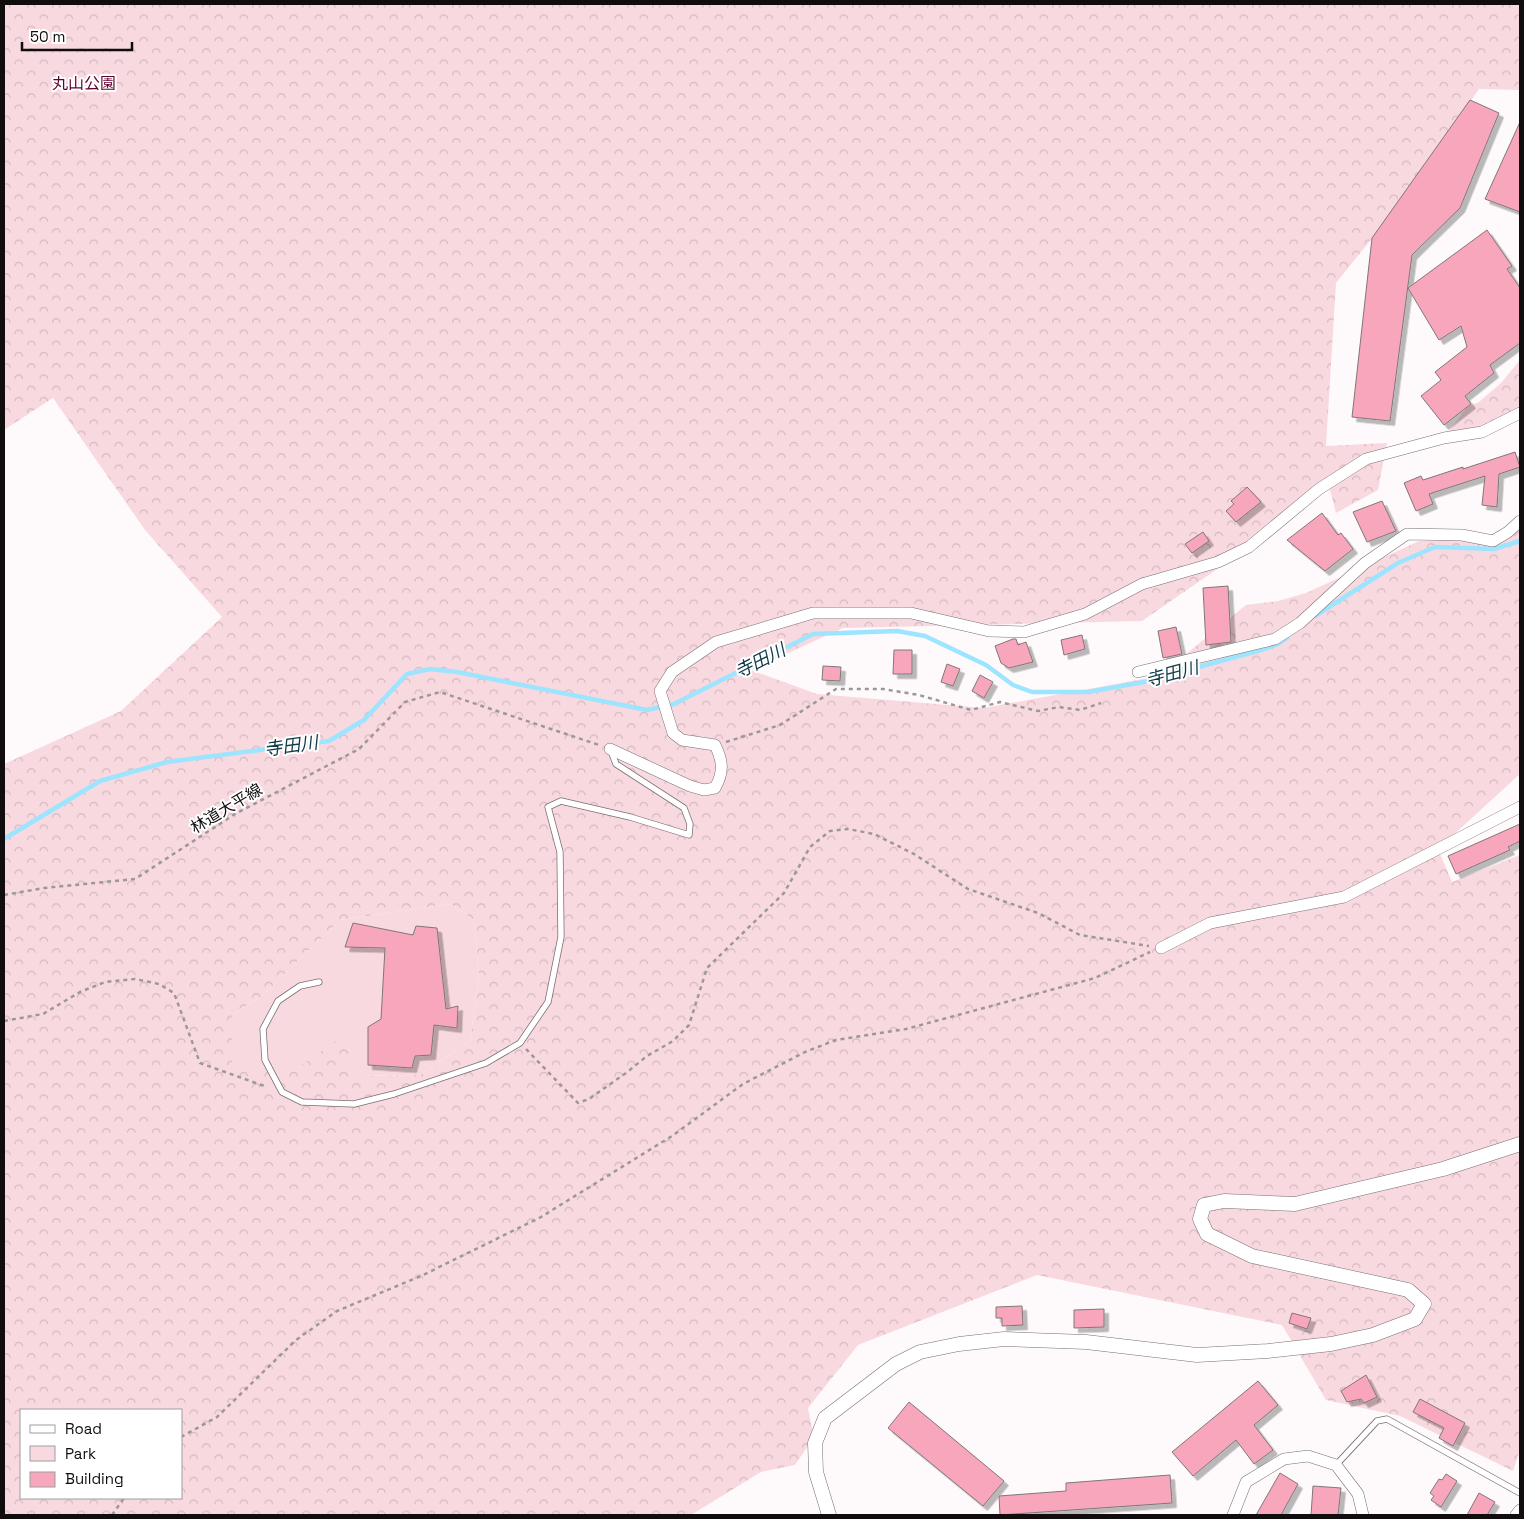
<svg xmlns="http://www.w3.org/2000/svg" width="1524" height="1519" font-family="'Space Grotesk','Noto Sans JP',sans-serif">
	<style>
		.green { fill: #f9d9e0 }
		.forest { fill: url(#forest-crowns); fill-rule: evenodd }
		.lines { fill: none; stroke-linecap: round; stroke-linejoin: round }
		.stream { stroke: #9de4ff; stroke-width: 4.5 }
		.building { fill: #f7a6bc; stroke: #807679; filter: url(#shadow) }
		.service-casing { stroke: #796f71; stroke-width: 7 }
		.minor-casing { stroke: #796f71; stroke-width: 12 }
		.tertiary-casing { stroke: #796f71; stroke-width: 15 }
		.path { stroke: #9c9899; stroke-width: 2.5; stroke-dasharray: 4 4; stroke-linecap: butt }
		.service { stroke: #fff; stroke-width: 5.5 }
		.minor { stroke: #fff; stroke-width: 11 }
		.tertiary { stroke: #fff; stroke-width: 14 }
		.labels { text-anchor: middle; stroke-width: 4; stroke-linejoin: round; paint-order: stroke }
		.park-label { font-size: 16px; fill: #61002d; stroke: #fff }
		.street-label { font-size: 16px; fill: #110d0e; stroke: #fff }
		.water-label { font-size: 18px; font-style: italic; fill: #103b49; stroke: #fff }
	</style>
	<defs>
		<pattern id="forest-crowns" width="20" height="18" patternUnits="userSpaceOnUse" patternTransform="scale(1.25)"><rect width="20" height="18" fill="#f9d9e0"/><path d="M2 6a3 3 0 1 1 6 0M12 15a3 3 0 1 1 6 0" fill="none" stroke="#d4b9bf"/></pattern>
		<filter id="shadow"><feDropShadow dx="4.5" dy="4.5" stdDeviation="0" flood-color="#0004"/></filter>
	</defs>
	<rect width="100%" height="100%" fill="#fefafb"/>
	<path class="green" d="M 451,904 L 474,920 L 479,977 L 470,1041 L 420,1075 L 353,1076 L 346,1035 L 297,1068 L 232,1068 L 232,1015 L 262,996 L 340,920 Z"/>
	<path class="forest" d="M 4,4 L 1520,4 L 1520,90 L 1479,89 L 1399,205 L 1336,283 L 1326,446 L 1387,443 L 1378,490 L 1336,513 L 1328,482 L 1249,547 L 1142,621 L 843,628 L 751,670 L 817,694 L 984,708 L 1159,676 L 1246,605 L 1278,601 L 1306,593 L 1419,541 L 1509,538 L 1520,527 L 1520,774 L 1438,849 L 1452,882 L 1520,855 L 1520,1450 L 1513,1471 L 1400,1416 L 1326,1400 L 1282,1325 L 1037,1275 L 858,1345 L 808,1408 L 814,1437 L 795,1465 L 761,1472 L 691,1515 L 4,1515 L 4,764 L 121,711 L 222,617 L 145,530 L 53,398 L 4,430 ZM 451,904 L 474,920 L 479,977 L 470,1041 L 420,1075 L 354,1076 L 346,1034 L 297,1068 L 232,1067 L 232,1015 L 262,996 L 340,920 ZM 21,1410 L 181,1410 L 181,1498 L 21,1498 Z
		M 1520,360 L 1520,412 L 1504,425 L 1444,438 L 1467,407 L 1479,402 L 1501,383 Z"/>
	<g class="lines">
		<path class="stream" d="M 1315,616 L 1398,563 L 1435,547 L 1494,549 L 1520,541
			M 4,839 L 100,781 L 167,762 L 329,741 L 364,720 L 407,674 L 430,669 L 457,672 L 647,710 L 674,704 L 813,634 L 897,631 L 925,636 L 986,665 L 1013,685 L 1032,692 L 1088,692 L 1144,682 L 1261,650 L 1278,644 L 1287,638"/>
	</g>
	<path class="building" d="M 1470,100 L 1499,113 L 1460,208 L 1412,255 L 1390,421 L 1352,417 L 1372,238 Z
		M 1520,122 L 1520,212 L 1485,199 Z
		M 1487,230 L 1512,266 L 1507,269 L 1520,288 L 1520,343 L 1490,365 L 1494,373 L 1465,396 L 1471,404 L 1444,425 L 1421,396 L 1441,380 L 1435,372 L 1467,347 L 1461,326 L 1439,340 L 1408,288 Z
		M 1515,452 L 1520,467 L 1499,474 L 1497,507 L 1482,505 L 1485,476 L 1429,494 L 1433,504 L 1416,511 L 1404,483 L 1421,476 L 1423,480 L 1463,467 L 1463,469 Z
		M 1247,487 L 1261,502 L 1236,522 L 1226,511 L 1234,504 L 1231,501 Z
		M 1382,501 L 1396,531 L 1367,542 L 1353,512 Z
		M 1322,513 L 1338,535 L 1341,533 L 1353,549 L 1325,571 L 1287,540 Z
		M 1203,532 L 1209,541 L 1192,553 L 1185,544 Z
		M 1228,586 L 1231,642 L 1206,645 L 1203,588 Z
		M 1176,627 L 1182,654 L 1163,658 L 1158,631 Z
		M 1082,635 L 1085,649 L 1064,655 L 1061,640 Z
		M 1013,639 L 1016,639 L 1018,645 L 1026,642 L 1033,662 L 1009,668 L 1001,663 L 995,646 Z
		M 894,650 L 912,650 L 912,674 L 893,674 Z
		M 947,664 L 960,669 L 953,686 L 941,682 Z
		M 823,666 L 841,667 L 840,681 L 822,680 Z
		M 980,675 L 993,682 L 984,698 L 972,691 Z
		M 1520,824 L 1520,841 L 1508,847 L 1510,850 L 1456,874 L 1448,856 Z
		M 353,923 L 413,935 L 416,926 L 437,928 L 446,1009 L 458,1006 L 457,1028 L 434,1025 L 431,1055 L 415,1056 L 412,1068 L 368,1065 L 368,1027 L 381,1019 L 385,948 L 345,947 Z
		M 1022,1306 L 1023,1325 L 1002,1326 L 1002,1318 L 996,1318 L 996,1307 Z
		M 1104,1309 L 1104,1327 L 1074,1328 L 1074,1310 Z
		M 1292,1313 L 1311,1318 L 1307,1329 L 1289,1323 Z
		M 1366,1375 L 1377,1397 L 1364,1403 L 1361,1399 L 1347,1402 L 1341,1391 Z
		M 1258,1381 L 1278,1405 L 1254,1425 L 1273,1450 L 1254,1464 L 1236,1440 L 1193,1476 L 1172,1452 Z
		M 1420,1399 L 1465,1423 L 1453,1446 L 1439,1438 L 1444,1428 L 1413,1412 Z
		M 909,1402 L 1004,1481 L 983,1506 L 888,1428 Z
		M 1280,1473 L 1298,1484 L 1281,1515 L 1256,1515 Z
		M 1446,1474 L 1457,1481 L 1441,1507 L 1431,1500 L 1434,1496 L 1430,1493 L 1439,1479 L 1442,1480 Z
		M 1170,1475 L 1172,1503 L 1000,1515 L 999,1496 L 1066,1491 L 1066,1483 Z
		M 1313,1486 L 1341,1488 L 1338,1515 L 1311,1515 Z
		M 1479,1493 L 1495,1502 L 1487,1515 L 1467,1515 Z"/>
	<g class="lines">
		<defs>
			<path id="service" d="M 319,982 L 300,986 L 278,1001 L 263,1029 L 265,1060 L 282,1092 L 302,1102 L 354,1104 L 394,1094 L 486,1063 L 520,1043 L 548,1002 L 561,937 L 560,852 L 548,807 L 561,801 L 630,817 L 689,835 L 690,824 L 684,808 L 616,764 L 611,751
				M 1336,1465 L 1377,1421 L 1387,1419 L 1520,1493"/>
			<path id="minor" d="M 1138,672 L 1275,639 L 1300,623 L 1365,563 L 1407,534 L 1462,535 L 1493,541 L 1508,532 L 1520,521
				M 610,749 L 690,786 L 704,790 L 715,788 C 724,772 723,761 715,745 L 682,740 L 673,733 L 660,691 L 672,672 L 716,642 L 813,613 L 911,613 L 989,631 L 1024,632 L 1085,614 L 1142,584 L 1218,562 L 1249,547 L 1319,489 L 1366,459 L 1444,438 L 1482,432 L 1520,413
				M 1161,948 L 1210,923 L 1344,897 L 1520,807
				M 1233,1515 L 1246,1482 L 1284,1459 L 1308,1456 L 1336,1465 L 1358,1494 L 1363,1515
				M 1516,1515 L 1520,1510"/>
			<path id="tertiary" d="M 829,1515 L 816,1472 L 815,1443 L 825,1418 L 896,1364 L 920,1352 L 959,1344 L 1004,1339 L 1086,1342 L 1197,1355 L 1268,1351 L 1331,1344 L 1373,1335 L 1415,1319 L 1424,1304 L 1408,1290 L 1252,1256 L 1207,1234 L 1200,1219 L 1204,1205 L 1224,1201 L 1295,1204 L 1443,1169 L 1520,1144"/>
		</defs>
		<use href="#service" class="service-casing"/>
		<use href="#minor" class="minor-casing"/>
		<use href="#tertiary" class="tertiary-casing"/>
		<path class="path" d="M 726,742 L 780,725 L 836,689 L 883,689 L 919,695 L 971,710 L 1000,702 L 1038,711 L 1059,707 L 1080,710 L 1101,703
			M 4,895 L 44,888 L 135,879 L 235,814 L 359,749 L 405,702 L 440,692 L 599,745
			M 4,1021 L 43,1014 L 80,992 L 105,982 L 135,979 L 159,984 L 174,993 L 200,1063 L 267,1087
			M 526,1049 L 578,1103 L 589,1099 L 626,1073 L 647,1056 L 673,1041 L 689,1025 L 707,968 L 784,893 L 810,847 L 830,831 L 848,829 L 874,834 L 914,854 L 968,889 L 1038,913 L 1080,935 L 1149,946
			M 181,1437 L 217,1417 L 296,1340 L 337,1311 L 421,1276 L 541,1217 L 672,1136 L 743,1084 L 805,1052 L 836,1040 L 906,1029 L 1095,978 L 1150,952
			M 112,1515 L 124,1498"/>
		<use href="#service" class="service"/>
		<use href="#minor" class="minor"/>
		<use href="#tertiary" class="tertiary"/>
	</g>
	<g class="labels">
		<g class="park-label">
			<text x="84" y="89">丸山公園</text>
		</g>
		<g class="street-label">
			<text transform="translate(226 808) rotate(-31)" y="6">林道大平線</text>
		</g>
		<g class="water-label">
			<text transform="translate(760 661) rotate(-27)" y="6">寺田川</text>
			<text transform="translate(1172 674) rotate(-15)" y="6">寺田川</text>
			<text transform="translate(291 746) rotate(-8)" y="6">寺田川</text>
		</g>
	</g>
	<rect width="1524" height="1519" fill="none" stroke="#110d0e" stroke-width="10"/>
	<rect x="20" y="1409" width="162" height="90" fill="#ffffff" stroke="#a09e9f"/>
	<rect x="30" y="1425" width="25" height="8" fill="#ffffff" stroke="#a09e9f"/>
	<text x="65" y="1434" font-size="15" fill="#110d0e">Road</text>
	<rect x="30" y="1446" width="25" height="15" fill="#f9d9e0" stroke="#a09e9f"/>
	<text x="65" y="1459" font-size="15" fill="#110d0e">Park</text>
	<rect x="30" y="1472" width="25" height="15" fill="#f7a6bc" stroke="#a09e9f"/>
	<text x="65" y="1484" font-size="15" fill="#110d0e">Building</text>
	<path d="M22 42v8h110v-8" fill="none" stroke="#110d0e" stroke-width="2.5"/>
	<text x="30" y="42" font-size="15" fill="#110d0e" stroke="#ffffff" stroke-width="4" paint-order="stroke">50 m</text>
</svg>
